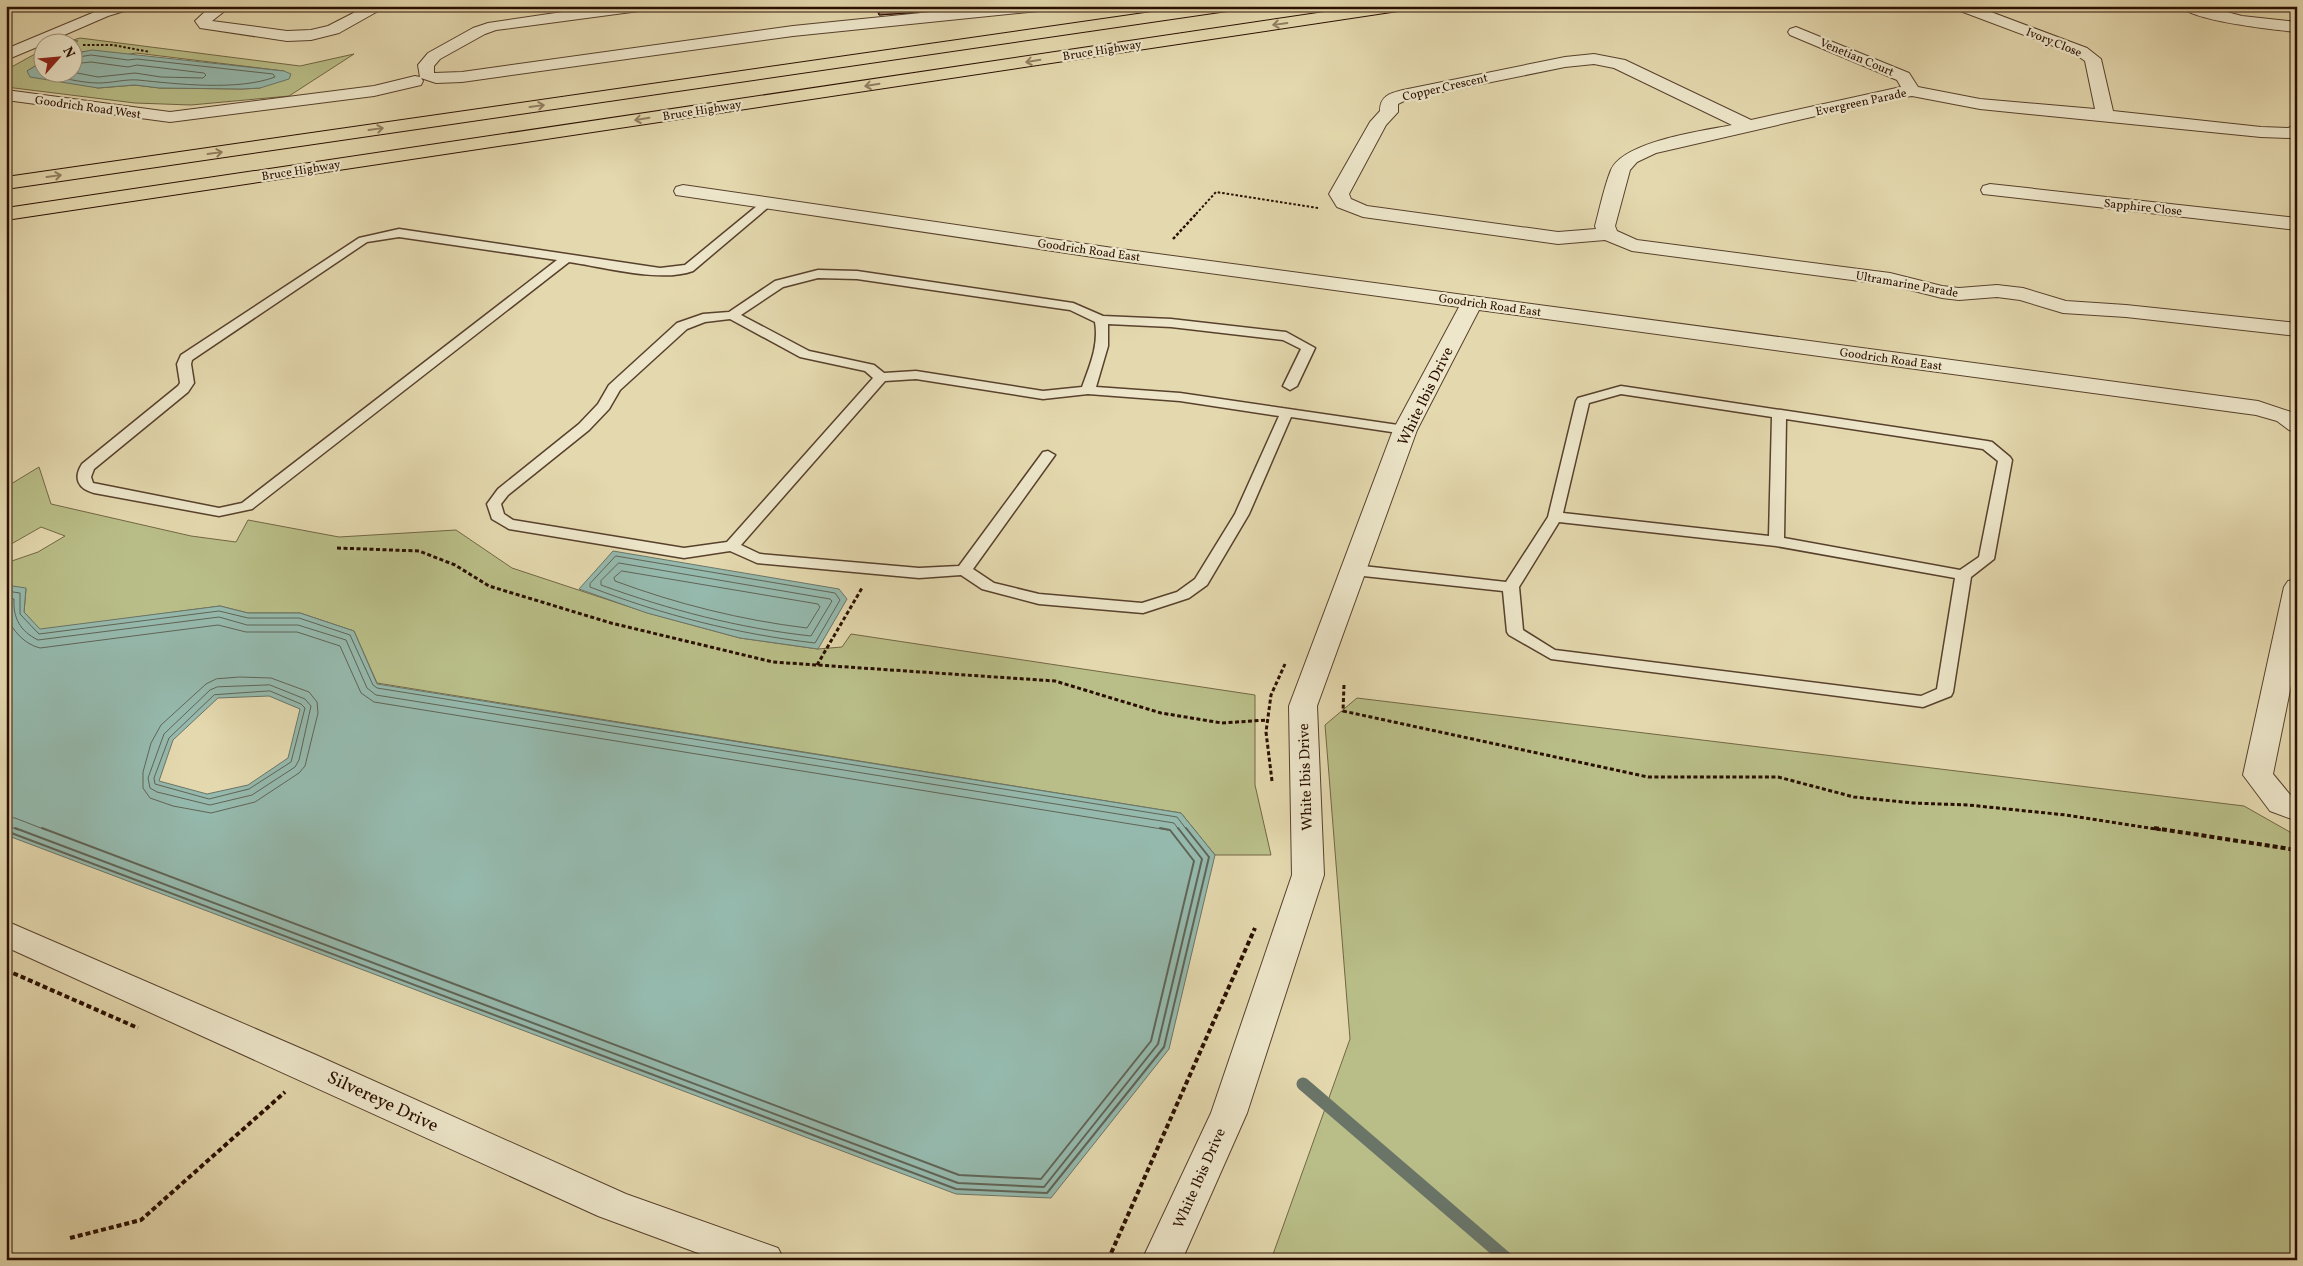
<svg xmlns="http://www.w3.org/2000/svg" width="2303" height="1266" font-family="Vollkorn,serif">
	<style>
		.green { fill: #b9be88; stroke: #726644 }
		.water { fill: #95b9ad; stroke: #6a7568; fill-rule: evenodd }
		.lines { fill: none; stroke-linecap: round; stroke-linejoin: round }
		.shore-far1 { stroke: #606456; stroke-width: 1 }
		.shore { stroke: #606456; stroke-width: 2 }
		.stream { stroke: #6a7568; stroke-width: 13 }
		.service-casing { stroke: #58412c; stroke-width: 3 }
		.minor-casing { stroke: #58412c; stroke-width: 2 }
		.motorway-casing { stroke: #2a0f00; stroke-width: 2 }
		.path-far3 { stroke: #2a0f00; stroke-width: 2; stroke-dasharray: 2.5 2; stroke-linecap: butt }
		.path-far2 { stroke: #2a0f00; stroke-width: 2.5; stroke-dasharray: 3 2; stroke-linecap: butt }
		.path-far1 { stroke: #2a0f00; stroke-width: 3; stroke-dasharray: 4 2.5; stroke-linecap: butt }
		.path { stroke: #2a0f00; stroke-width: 4; stroke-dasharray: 5 3; stroke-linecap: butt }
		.service { fill: #ede6ca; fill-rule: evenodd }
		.minor { fill: #ede6ca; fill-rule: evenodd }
		.motorway { fill: #e4d8ae; fill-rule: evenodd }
		.wall { fill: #c08f78; stroke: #2a0f00 }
		.shaded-wall { fill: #9c7462; stroke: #2a0f00 }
		.oneway { stroke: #907e60 }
		.labels { text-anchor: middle; stroke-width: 4.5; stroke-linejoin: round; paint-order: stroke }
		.far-street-label { font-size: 12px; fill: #2a0f00; stroke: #ede6ca }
		.street-label { font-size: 15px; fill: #2a0f00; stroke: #ede6ca }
		.near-street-label { font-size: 18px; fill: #2a0f00; stroke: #ede6ca }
	</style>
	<rect width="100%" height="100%" fill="#e4d8ae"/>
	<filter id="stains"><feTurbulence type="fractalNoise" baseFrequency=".004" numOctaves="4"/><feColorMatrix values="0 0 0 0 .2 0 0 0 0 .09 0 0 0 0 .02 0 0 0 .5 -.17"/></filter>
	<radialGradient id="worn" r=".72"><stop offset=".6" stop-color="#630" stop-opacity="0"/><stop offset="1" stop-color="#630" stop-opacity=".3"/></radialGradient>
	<path class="green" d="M 80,38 L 300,66 L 354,54 L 289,96 L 191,105 L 135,103 L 6,87 L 6,70 L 35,54 L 42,53 L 42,62 L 27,71 L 98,88 L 135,85 L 160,88 L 242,89 L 260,88 L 284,71 L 136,53 C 115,59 94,46 73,54 L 73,44 L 78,41 L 73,40 Z
		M 39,467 L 51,504 L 191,536 L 236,542 L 248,520 L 339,537 L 456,530 L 512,568 L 648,613 L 740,638 L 818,649 L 842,647 L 851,634 L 1255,695 L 1255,785 L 1271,855 L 1215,855 L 1181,813 L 377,683 L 354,631 L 300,613 L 248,613 L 220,606 L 40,630 L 24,612 L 26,589 L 6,585 L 6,563 L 38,552 L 65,536 L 41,527 L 6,547 L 6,487 Z
		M 1357,698 L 2244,806 L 2297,836 L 2297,1260 L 1271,1260 L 1350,1039 L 1325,725 Z"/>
	<path class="water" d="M 92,50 L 284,71 L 291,74 L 289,79 L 260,88 L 242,89 L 159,88 L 135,85 L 98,88 L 30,77 L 27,71 L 42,62 L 42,72 L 72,72 L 73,54 Z
		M 613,551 L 839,589 L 847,599 L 818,649 L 740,638 L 647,613 L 579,589 Z
		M 6,585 L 26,588 L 24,612 L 40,629 L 220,606 L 248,613 L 300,613 L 354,631 L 377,684 L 1181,813 L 1215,855 L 1169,1049 L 1051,1198 L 956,1194 L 6,835 ZM 269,696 L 300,709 L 288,758 L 248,785 L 207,794 L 159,781 L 173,740 L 218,698 Z"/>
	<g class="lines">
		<path class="shore-far1" d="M 72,64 L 91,62 L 128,67 L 137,65 L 204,73 L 206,75 L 203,78 L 161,77 L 135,73 L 98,77 L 72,72
			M 42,68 L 40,71 L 42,74 C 60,77 81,83 99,83 C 112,83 125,79 138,80 C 177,84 238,91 275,77 L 273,74 L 137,59 L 128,60 L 91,55 L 72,58
			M 616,556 L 835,593 L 840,600 L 815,643 C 737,634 663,615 590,587 L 590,584 Z
			M 619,563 L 830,599 L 832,601 L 811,636 C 738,628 670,610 601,585 L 601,581 Z
			M 622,571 L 818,604 L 820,607 L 807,628 C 741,620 677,604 615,581 L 614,578 Z
			M 6,591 L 20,593 L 20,614 L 39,634 L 219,611 L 248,618 L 299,618 L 350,635 L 373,685 L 377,688 L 1177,817 L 1187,830
			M 6,597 L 14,599 C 13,618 20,631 38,640 L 219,617 L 247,625 L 298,625 L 346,640 L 367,688 L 376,695 L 1174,823 L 1179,830
			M 6,616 C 13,631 24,644 40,648 L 218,625 L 246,632 L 297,632 L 340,646 L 361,693 L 374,702 L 1168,830
			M 240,677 L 271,678 L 309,692 L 317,702 L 318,713 L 305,766 L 299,773 L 255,802 L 211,813 L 173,806 L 150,798 L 143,788 L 143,772 L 151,743 L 161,725 L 206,684 L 216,679 Z
			M 270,685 L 305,699 L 311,706 L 299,760 L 295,767 L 252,795 L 210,805 L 157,792 L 150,788 L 148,778 L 164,734 L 210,690 L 217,687 Z
			M 270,691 L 301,704 L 305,708 L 291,762 L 249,789 L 209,799 L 155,784 L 154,778 L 169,738 L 214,695 Z
			M 6,817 L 15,818 L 46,830
			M 6,825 L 18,830"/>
		<path class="shore" d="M 15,828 L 958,1183 L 1044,1187 L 1158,1044 L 1202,859 L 1178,828
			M 42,828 L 959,1175 L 1041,1179 L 1151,1041 L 1194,861 L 1170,830 L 1160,828
			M 6,831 L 956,1189 L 1047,1193 L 1164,1047 L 1209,857 L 1186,828"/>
		<path class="stream" d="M 1303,1084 L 1508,1260"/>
		<defs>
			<path id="service" d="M 767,200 L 773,203 L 771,205 L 693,271 C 661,283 604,267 569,262 L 252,509 L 219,516 L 94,493 C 78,489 73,478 82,464 L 178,386 L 180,383 L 177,364 L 181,355 L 359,238 L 399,229 L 660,268 L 685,265 L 763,201 ZM 399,237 L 557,260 L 242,503 L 219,508 L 93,483 L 91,477 L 94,469 L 188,392 L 194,383 L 191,364 L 192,360 L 367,242 Z
				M 818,270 L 857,271 L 1073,303 L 1103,316 L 1171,319 L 1286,332 L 1315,348 L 1297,386 L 1290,390 L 1283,386 L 1301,349 L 1283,340 L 1171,327 L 1108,324 L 1108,346 L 1096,387 L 1180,393 L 1405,426 L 1412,430 L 1405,434 L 1291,417 L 1249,514 L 1207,585 L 1189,598 L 1143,613 L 1039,604 L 982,589 L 961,575 L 919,578 L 757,563 L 730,551 L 684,558 L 509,529 L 492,519 L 487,504 L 498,489 L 579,424 L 598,404 L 609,385 L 677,323 L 703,314 L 729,312 L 775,281 ZM 818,278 L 857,279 L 1070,310 L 1095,322 C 1099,345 1090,365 1082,387 L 1043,391 L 916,371 L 884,373 L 874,365 L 809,351 L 741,315 L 783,287 ZM 730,319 L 800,357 L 865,371 L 873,378 L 727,542 L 684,548 L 513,520 L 504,514 L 501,504 L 508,495 L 589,430 L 609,409 L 620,390 L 687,329 L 705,322 ZM 916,379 L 1043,399 L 1088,394 L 1180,401 L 1279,416 L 1235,514 L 1195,579 L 1177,592 L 1142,603 L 1039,594 L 994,583 L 973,569 L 1055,455 L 1048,451 L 1043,452 L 959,566 L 919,568 L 760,554 L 741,545 L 885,381 Z
				M 1621,386 L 1987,441 L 1992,442 L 2010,457 L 2012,460 L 1994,559 L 1971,577 L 1953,692 L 1951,696 L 1923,707 L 1551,659 L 1509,635 L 1507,632 L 1503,591 L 1354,575 L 1349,573 L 1346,570 L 1349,567 L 1354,565 L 1506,582 L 1548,517 L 1576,401 L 1578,398 ZM 1621,394 L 1772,417 L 1769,536 L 1563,513 L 1589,403 ZM 1786,419 L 1983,449 L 1998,461 L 1979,557 L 1960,570 L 1784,538 ZM 1559,522 L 1776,546 L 1955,578 L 1937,689 L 1921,696 L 1555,650 L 1523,630 L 1519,587 Z"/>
			<path id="minor" d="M 6,6 L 19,6 L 16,9 L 6,13 Z
				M 109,6 L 134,6 L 131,9 L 108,16 L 48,42 L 42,42 L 42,45 L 6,60 L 6,49 Z
				M 211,6 L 231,6 L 212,21 L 287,31 L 311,30 L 328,26 L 367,6 L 387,6 L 339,33 L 311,40 L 287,41 L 200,28 L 195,21 Z
				M 603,6 L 647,6 L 639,11 L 496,30 L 485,34 L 440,59 L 434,66 L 434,73 L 462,72 L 793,26 L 990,6 L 1046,6 L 1038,11 L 793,36 L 462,82 L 436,83 L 421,78 L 423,81 L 421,85 L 374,96 L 170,122 L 6,100 L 6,90 L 170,112 L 374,86 L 415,76 L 420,77 L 418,65 L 428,53 L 473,28 L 488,23 Z
				M 1952,6 L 1975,6 L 2087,48 L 2101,59 L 2113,111 L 2261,127 L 2288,128 L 2297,125 L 2297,137 L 2290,138 L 2261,137 L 1980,109 L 1912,96 L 1890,99 L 1656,153 L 1637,162 L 1630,170 L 1615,226 L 1617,231 L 1637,240 L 1890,273 L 1942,286 L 1959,288 L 1997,285 L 2023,288 L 2066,301 L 2126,305 L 2297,323 L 2297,336 L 2126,317 L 2063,313 L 2020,300 L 1997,297 L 1959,300 L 1942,298 L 1890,285 L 1632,251 L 1605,240 L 1558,244 L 1363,217 L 1337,207 L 1329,194 L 1370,122 L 1380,111 C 1380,96 1390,93 1403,90 L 1565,57 L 1594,54 L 1625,60 L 1751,120 L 1901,87 L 1897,80 L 1790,35 L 1788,32 L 1790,29 L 1796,27 L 1909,73 L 1918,87 L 1980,99 L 2095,109 L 2085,61 L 2075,54 L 1955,9 ZM 1594,64 L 1614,68 L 1732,125 C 1703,131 1624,141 1611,170 C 1604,187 1600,208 1595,226 L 1596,229 L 1558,232 L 1367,206 L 1351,199 L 1349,194 L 1386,125 L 1398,112 L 1398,104 L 1408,99 L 1565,67 Z
				M 2180,6 L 2204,6 L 2242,16 L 2297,22 L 2297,32 C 2276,30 2191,21 2180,6 Z
				M 1990,184 L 2297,218 L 2297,230 L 1983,194 L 1981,190 L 1983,186 Z
				M 683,185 L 1113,248 L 2258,401 L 2297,414 L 2297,432 L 2289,430 L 2277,421 L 2256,415 L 1479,310 L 1417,430 L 1317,706 L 1324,875 L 1247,1113 L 1182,1260 L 1142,1260 L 1211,1113 L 1292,875 L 1289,706 L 1393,430 L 1459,307 L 1113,260 L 676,195 L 674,191 L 676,187 Z
				M 2297,579 L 2297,656 L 2273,774 L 2292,797 L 2297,799 L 2297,821 L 2270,811 L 2243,775 L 2284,587 L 2288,581 Z
				M 6,921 L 316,1055 L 626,1194 L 778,1248 L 784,1260 L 717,1260 L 598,1216 L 6,947 Z"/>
			<path id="motorway" d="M 1193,6 L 1235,6 L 1227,11 L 6,189 L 6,177 Z
				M 1365,6 L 1406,6 L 1398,11 L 6,220 L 6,208 Z"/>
		</defs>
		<use href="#service" class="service-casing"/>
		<use href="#minor" class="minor-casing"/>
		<use href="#motorway" class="motorway-casing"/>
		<path class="path-far3" d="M 83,45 L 113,45 L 150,52
			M 1196,214 L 1216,192 L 1318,208"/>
		<path class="path-far2" d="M 1173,239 L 1197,213"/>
		<path class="path-far1" d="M 337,548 L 419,551 L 455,565 L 489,586 L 611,623 L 773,662 L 1055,681 L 1161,713 L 1222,723 L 1267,720
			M 817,665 L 862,588
			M 1344,685 L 1343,711 L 1648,777 L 1778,777 L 1854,797 L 1913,803 L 1968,805 L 2066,815 L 2162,830
			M 1272,781 L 1266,732 L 1271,695 L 1285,664"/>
		<path class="path" d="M 2154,828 L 2297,850
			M 6,970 L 138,1028
			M 70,1238 L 141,1220 L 285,1092
			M 1108,1260 L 1255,928"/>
		<use href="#service" class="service"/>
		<use href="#minor" class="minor"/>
		<use href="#motorway" class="motorway"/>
	</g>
	<path class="wall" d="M 875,6 L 919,6 L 919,12 L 879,15 Z"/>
	<path class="shaded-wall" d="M 879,6 L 919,6 L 919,12 L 879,15 Z
		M 923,6 L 963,6 L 963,8 L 923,11 Z
		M 968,6 L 986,6 L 968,8 Z"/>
	<defs><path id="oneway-shaft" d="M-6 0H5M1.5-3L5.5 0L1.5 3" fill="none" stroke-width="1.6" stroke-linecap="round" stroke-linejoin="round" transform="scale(1.25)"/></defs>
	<g class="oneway">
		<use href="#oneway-shaft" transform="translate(1280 24) rotate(172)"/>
		<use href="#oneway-shaft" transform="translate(1033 61) rotate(171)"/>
		<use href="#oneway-shaft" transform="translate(872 85) rotate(171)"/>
		<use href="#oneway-shaft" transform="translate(537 106) rotate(-8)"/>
		<use href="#oneway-shaft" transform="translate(642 119) rotate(171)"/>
		<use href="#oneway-shaft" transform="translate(376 129) rotate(-8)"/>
		<use href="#oneway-shaft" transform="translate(215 153) rotate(-8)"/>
		<use href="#oneway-shaft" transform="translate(54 176) rotate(-8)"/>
	</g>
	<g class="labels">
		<g class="far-street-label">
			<text transform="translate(2054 42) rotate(22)" y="4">Ivory Close</text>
			<text transform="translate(1102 50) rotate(-9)" y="4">Bruce Highway</text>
			<text transform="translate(1857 57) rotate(23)" y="4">Venetian Court</text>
			<text transform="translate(1445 87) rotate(-13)" y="4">Copper Crescent</text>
			<text transform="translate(1861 102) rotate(-12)" y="4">Evergreen Parade</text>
			<text transform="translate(88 107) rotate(8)" y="4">Goodrich Road West</text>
			<text transform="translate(702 110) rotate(-9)" y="4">Bruce Highway</text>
			<text transform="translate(301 170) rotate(-9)" y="4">Bruce Highway</text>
			<text transform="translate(2143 207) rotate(6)" y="4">Sapphire Close</text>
			<text transform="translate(1089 250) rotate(8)" y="4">Goodrich Road East</text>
			<text transform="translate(1907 284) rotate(10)" y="4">Ultramarine Parade</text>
			<text transform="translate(1490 305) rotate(8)" y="4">Goodrich Road East</text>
			<text transform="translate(1891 359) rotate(8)" y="4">Goodrich Road East</text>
		</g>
		<g class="street-label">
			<text transform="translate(1425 396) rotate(-64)" y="5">White Ibis Drive</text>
			<text transform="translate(1305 777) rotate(-92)" y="5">White Ibis Drive</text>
			<text transform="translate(1199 1178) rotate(-66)" y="5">White Ibis Drive</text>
		</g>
		<g class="near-street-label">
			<text transform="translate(383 1101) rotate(25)" y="6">Silvereye Drive</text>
		</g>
	</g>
	<rect width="2303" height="1266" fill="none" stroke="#e4d8ae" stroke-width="25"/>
	<rect x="8" y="8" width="2288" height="1251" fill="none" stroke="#2a0f00" stroke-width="2.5"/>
	<rect x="12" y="12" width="2278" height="1241" fill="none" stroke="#2a0f00"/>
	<g transform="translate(58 58) rotate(63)"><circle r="24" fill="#ede6ca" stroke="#9f9079"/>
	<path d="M0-4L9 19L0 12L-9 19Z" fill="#8f2418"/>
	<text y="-8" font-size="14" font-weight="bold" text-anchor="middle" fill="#2a0f00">N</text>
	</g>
	<rect width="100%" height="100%" filter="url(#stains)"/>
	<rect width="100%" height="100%" fill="url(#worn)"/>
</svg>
